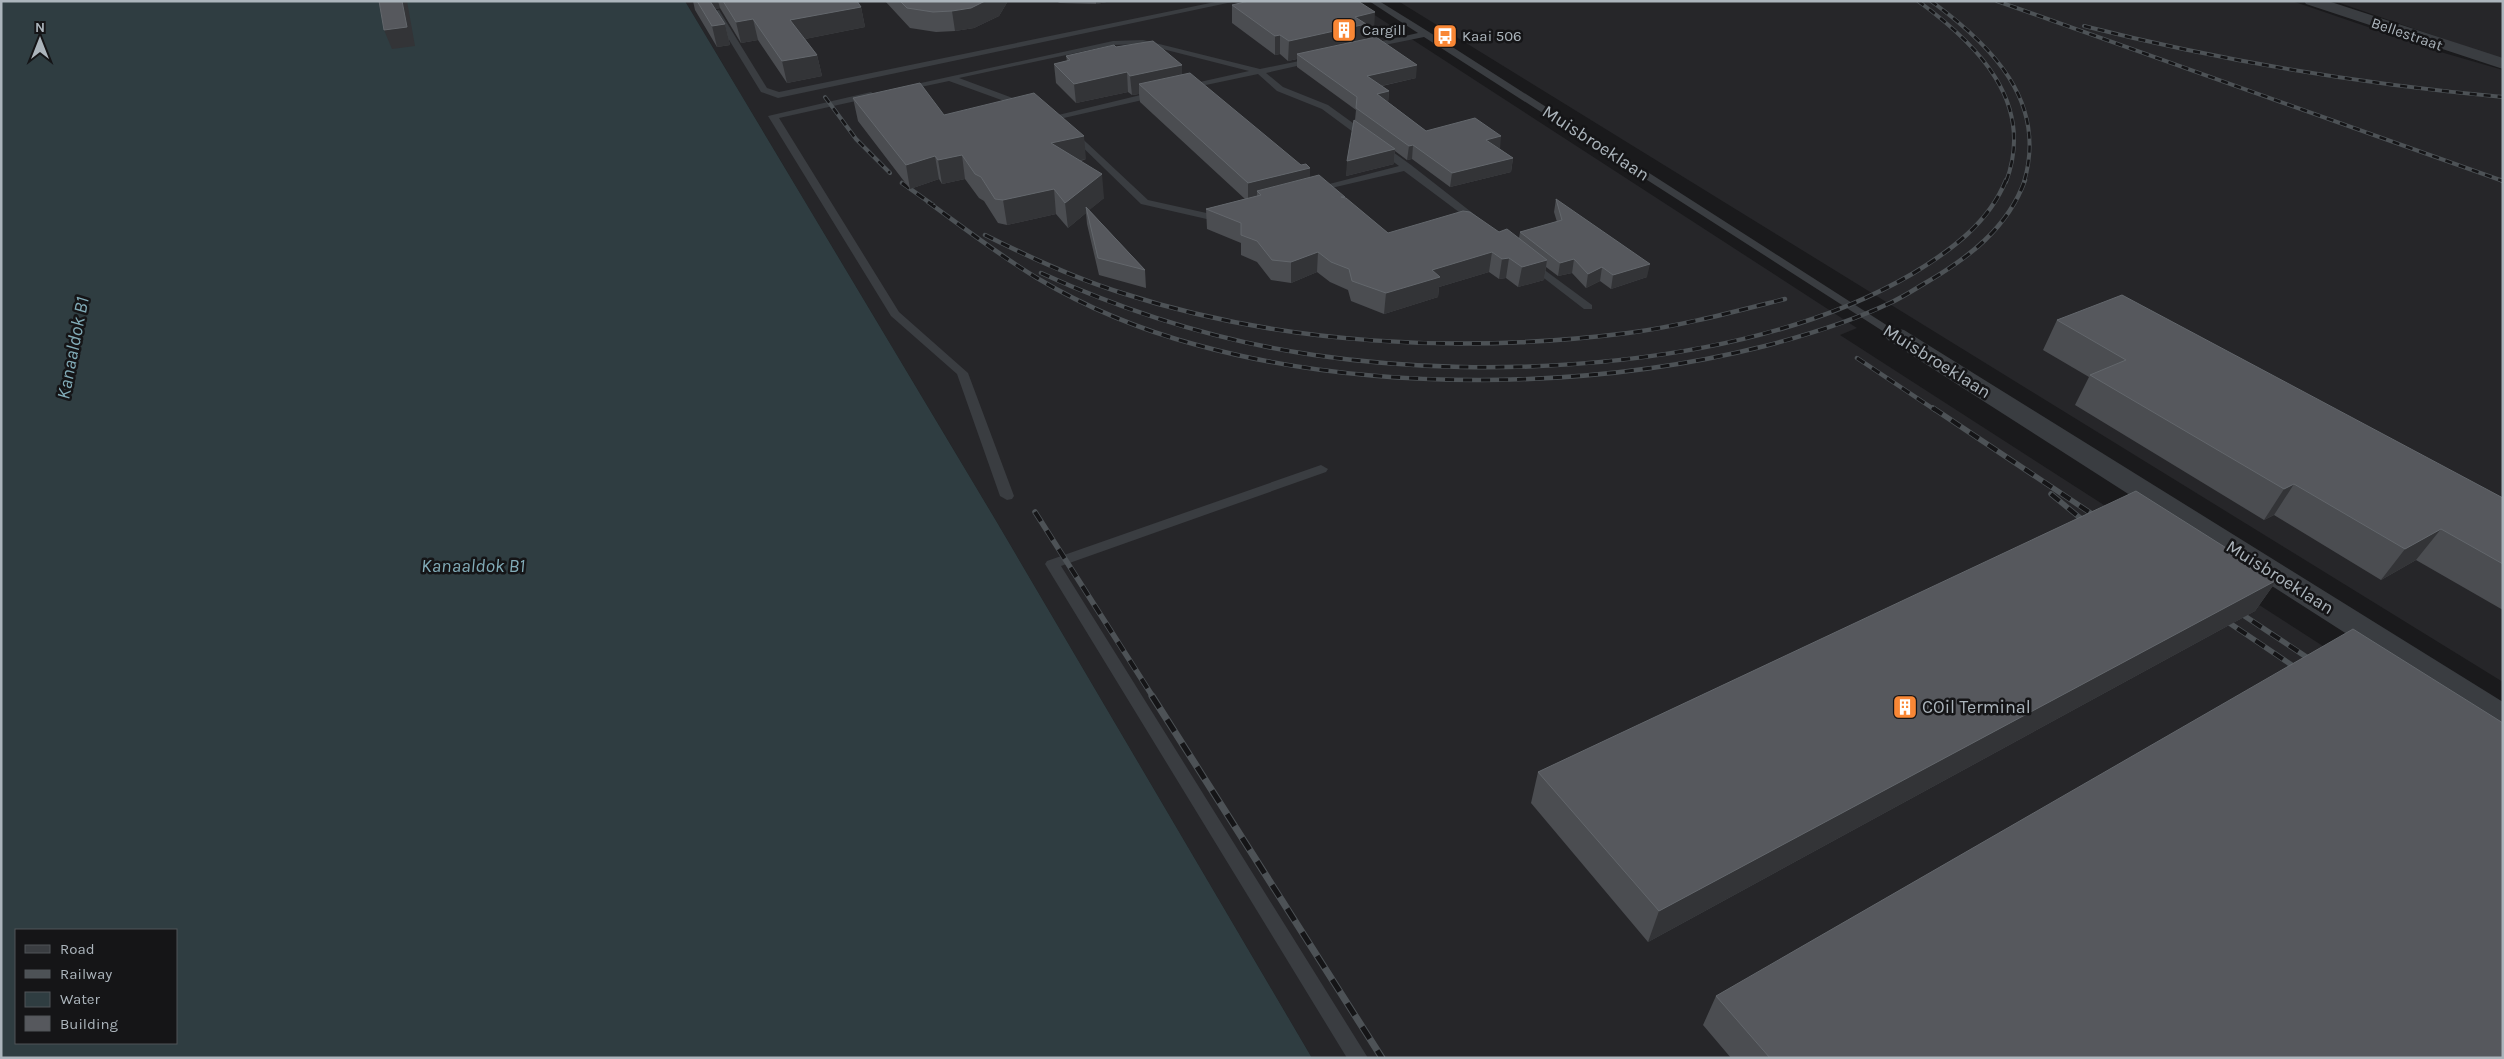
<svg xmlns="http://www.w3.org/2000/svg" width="2504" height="1059" font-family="Karla,sans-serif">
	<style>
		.built { fill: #262629 }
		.water { fill: #2f3d41; fill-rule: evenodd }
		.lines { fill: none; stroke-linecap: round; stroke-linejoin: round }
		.service { fill: #3a3d41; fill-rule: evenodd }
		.minor { fill: #3a3d41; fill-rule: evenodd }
		.rail-far3-casing { stroke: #4d5256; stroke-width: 4 }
		.rail-far2-casing { stroke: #4d5256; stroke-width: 4.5 }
		.rail-far1-casing { stroke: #4d5256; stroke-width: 5.5 }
		.rail-casing { stroke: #4d5256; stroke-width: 7 }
		.rail-far3 { stroke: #151517; stroke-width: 2.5; stroke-dasharray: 7; stroke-linecap: butt }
		.rail-far2 { stroke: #151517; stroke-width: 3; stroke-dasharray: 9; stroke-linecap: butt }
		.rail-far1 { stroke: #151517; stroke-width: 4; stroke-dasharray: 11; stroke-linecap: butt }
		.rail { stroke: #151517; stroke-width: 5; stroke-dasharray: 14; stroke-linecap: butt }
		.wall { fill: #4b4d51 }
		.shaded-wall { fill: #333437 }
		.building { fill: #56585d; stroke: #63676c }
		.labels { text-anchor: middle; stroke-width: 5; stroke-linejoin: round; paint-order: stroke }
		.far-poi-label { font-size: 15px; fill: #acb5bc; stroke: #151517; text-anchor: start }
		.far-street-label { font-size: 15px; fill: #acb5bc; stroke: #151517 }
		.street-label { font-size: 18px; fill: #acb5bc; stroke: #151517 }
		.poi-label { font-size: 18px; fill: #acb5bc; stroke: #151517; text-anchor: start }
		.water-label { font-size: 19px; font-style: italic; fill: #82acb8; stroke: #151517 }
	</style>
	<rect width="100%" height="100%" fill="#1a1a1c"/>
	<path class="built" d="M 685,1 L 1353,1 L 1857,328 L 1840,335 L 2503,762 L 2503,1058 L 1312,1058 L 995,519 Z
		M 1398,1 L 2292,1 L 2444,53 L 2503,70 L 2503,682 Z
		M 2334,1 L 2503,1 L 2503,58 L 2496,57 Z"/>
	<path class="water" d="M 1,1 L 685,1 L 995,519 L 1312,1058 L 1,1058 ZM 16,930 L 176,930 L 176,1043 L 16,1043 Z"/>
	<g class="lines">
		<path class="service" d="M 1220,1 L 1237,1 L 778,98 L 761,92 L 712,12 L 719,10 L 767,88 L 779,92 Z
			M 1369,1 L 1379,1 L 1429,32 L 1902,335 L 1896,338 L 1892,337 L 1424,37 L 1365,49 L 1365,45 L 1418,33 Z
			M 1143,40 L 1260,69 L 1319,57 L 1319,61 L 1266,73 L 1283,87 L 1328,105 L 1411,165 L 1484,222 L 1479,225 L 1475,224 L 1404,171 L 1310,193 L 1310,189 L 1399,166 L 1322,109 L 1277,91 L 1258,74 L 1182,90 L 1182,86 L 1249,71 L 1143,44 L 1113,45 L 959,78 L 1029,104 L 1030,106 L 1026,109 L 949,81 L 902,91 L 898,88 L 1113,41 Z
			M 1157,91 L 1160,92 L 1160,96 L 1055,120 L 1050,117 Z
			M 871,92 L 875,95 L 874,97 L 779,118 L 899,312 L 968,373 L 1014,496 L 1012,499 L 1007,500 L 1000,496 L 957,374 L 891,316 L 768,116 Z
			M 1072,129 L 1148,200 L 1211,214 L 1223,211 L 1228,214 L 1211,220 L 1141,204 L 1069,134 L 1067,132 Z
			M 1531,260 L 1592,305 L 1592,309 L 1584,309 L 1527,265 L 1526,263 Z
			M 1321,465 L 1328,469 L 1326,472 L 1061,566 L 1368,1058 L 1347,1058 L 1045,564 L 1047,561 Z"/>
		<path class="minor" d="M 2304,1 L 2328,1 L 2503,58 L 2503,69 L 2306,4 Z
			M 1896,328 L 1904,330 L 2503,702 L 2503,730 L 2492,727 L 1888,340 L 1884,335 L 1888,330 Z"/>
		<defs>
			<path id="rail-far3" d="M 1918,1 C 1977,44 2036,102 2006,182
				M 1931,1 C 1991,45 2048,101 2024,182
				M 1997,1 L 2503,181
				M 2084,26 C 2222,61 2361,84 2503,97
				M 825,97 L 856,139 L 890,173"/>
			<path id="rail-far2" d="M 2501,180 L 2503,181
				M 902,183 L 933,205
				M 928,202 C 964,228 999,255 1037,278 C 1087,308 1141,330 1197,345 C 1372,393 1589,390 1765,346 C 1807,335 1850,322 1890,303 C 1903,297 1915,289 1927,282 C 1968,258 2008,228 2025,180
				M 985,235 C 1029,257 1074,278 1122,293 C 1282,345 1461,354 1628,333 C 1681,326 1733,312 1785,299
				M 1041,273 C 1129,313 1218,341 1314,355 C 1496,382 1751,368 1912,274 C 1950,251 1989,223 2006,180
				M 1857,358 L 1935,410"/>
			<path id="rail-far1" d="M 1933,408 L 2101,520
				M 2051,494 L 2090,526
				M 1035,512 L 1153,697
				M 2234,609 L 2317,664
				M 2219,616 L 2302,672"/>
			<path id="rail" d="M 1152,696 L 1382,1058"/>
		</defs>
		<use href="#rail-far3" class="rail-far3-casing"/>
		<use href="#rail-far2" class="rail-far2-casing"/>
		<use href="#rail-far1" class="rail-far1-casing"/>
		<use href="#rail" class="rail-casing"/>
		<use href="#rail-far3" class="rail-far3"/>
		<use href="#rail-far2" class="rail-far2"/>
		<use href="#rail-far1" class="rail-far1"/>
		<use href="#rail" class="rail"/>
	</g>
	<path class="wall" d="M 693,1 L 857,1 L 861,7 L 865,27 L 805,39 L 817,55 L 822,76 L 787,83 L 758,40 L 741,43 L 720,8 L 715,9 L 725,24 L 730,45 L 717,47 L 695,10 Z
		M 885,1 L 1008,1 L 999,16 L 974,28 L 955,31 L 936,32 L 910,28 Z
		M 1055,1 L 1112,1 L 1096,4 L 1060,3 Z
		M 1232,5 L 1374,31 L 1366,33 L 1365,39 L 1416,78 L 1382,86 L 1389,91 L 1388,102 L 1426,131 L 1500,149 L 1513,158 L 1511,172 L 1450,187 L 1412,159 L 1407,160 L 1395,151 L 1394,164 L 1346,176 L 1355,120 L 1356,110 L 1297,67 L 1297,59 L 1288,61 L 1280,54 L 1275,55 L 1232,23 Z
		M 1116,47 L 1182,65 L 1182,75 L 1310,177 L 1345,198 L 1388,233 L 1499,232 L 1519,238 L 1520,232 L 1557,222 L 1554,212 L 1556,199 L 1647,277 L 1611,289 L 1600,281 L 1586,288 L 1572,273 L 1558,276 L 1546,267 L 1544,280 L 1518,287 L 1506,278 L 1499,279 L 1489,272 L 1439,287 L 1438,297 L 1384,314 L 1351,301 L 1348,290 L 1330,282 L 1317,272 L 1291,283 L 1271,280 L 1257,262 L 1241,255 L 1241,243 L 1207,229 L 1206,209 L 1245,199 L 1140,102 L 1139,94 L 1132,95 L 1128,92 L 1076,103 L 1056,83 L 1054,64 L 1067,61 L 1066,56 Z
		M 853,98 L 1086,159 L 1081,161 L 1104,198 L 1089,210 L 1145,270 L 1146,288 L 1099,275 L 1087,224 L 1086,213 L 1068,228 L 1056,214 L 1007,225 L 998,223 L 984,201 L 979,198 L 965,179 L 942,184 L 939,179 L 910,189 L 858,121 Z
		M 2057,320 L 2503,498 L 2503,610 L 2416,560 L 2381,580 L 2274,515 L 2264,520 L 2075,405 L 2089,377 L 2043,350 Z
		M 2277,580 L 2255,611 L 1648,942 L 1531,803 L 1538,772 Z
		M 1716,996 L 2503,1058 L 1731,1058 L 1703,1025 Z"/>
	<path class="shaded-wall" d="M 402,1 L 407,1 L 415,46 L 392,49 L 384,30 Z
		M 707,1 L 718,1 L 720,8 L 711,10 Z
		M 985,1 L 1008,1 L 999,16 L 974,28 L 955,31 L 952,11 Z
		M 1096,1 L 1112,1 L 1096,4 Z
		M 861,7 L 865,27 L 795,41 L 790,20 Z
		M 1375,12 L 1374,31 L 1366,33 L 1365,43 L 1297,54 L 1297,59 L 1288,61 L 1289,41 L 1355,17 Z
		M 753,19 L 758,40 L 741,43 L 736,22 Z
		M 725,24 L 730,45 L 717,47 L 712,26 Z
		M 1280,35 L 1280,54 L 1275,55 L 1275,36 Z
		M 817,55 L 822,76 L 787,83 L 782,61 Z
		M 1182,65 L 1182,84 L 1139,84 L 1139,94 L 1132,95 L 1130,76 Z
		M 1417,65 L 1416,78 L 1367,89 L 1367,76 Z
		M 1127,72 L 1128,92 L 1076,103 L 1074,84 Z
		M 1389,91 L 1388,105 L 1377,94 Z
		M 1084,136 L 1086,159 L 1054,166 L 1051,143 Z
		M 1501,136 L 1500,150 L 1486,140 Z
		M 1413,145 L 1412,159 L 1407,160 L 1409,146 Z
		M 1395,149 L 1394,164 L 1346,176 L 1347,161 Z
		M 962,155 L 965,179 L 942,184 L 938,160 Z
		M 935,156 L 939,179 L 910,189 L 906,165 Z
		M 1513,158 L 1511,172 L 1450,187 L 1452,173 Z
		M 1310,168 L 1310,187 L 1261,195 L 1257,191 L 1257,200 L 1248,203 L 1248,183 Z
		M 1102,174 L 1104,198 L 1087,212 L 1086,207 L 1086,213 L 1068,228 L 1065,203 Z
		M 1054,189 L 1056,214 L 1007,225 L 1003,200 Z
		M 1318,252 L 1317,272 L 1291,283 L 1291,262 Z
		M 1492,252 L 1489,272 L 1439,287 L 1438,297 L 1384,314 L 1386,293 L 1432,270 Z
		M 1509,258 L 1506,278 L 1499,279 L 1502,259 Z
		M 1574,259 L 1572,273 L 1558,276 L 1560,263 Z
		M 1547,260 L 1544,280 L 1518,287 L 1522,267 Z
		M 1650,264 L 1647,277 L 1611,289 L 1613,275 Z
		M 1602,267 L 1600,281 L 1586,288 L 1588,274 Z
		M 2294,484 L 2274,515 L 2264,520 L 2284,489 Z
		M 2441,529 L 2416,560 L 2381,580 L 2405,549 Z
		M 2277,580 L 2255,611 L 1648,942 L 1659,911 Z"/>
	<path class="building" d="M 379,1 L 402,1 L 407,27 L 384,30 Z
		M 697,1 L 710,1 L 725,24 L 712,26 Z
		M 723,1 L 857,1 L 861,7 L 790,20 L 817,55 L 782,61 L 753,19 L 736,22 Z
		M 900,1 L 985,1 L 971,8 L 952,11 L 933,12 L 907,8 Z
		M 1249,1 L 1358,1 L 1375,12 L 1355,17 L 1366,24 L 1289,41 L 1280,35 L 1275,36 L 1232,5 Z
		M 1376,37 L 1417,65 L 1367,76 L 1389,91 L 1377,94 L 1426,131 L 1475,118 L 1501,136 L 1486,140 L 1513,158 L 1452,173 L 1413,145 L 1409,146 L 1356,108 L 1357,97 L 1297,54 Z
		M 1153,41 L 1182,65 L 1130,76 L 1127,72 L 1074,84 L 1054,64 L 1070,60 L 1066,56 L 1114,45 L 1116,47 Z
		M 1190,73 L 1301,165 L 1306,164 L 1310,168 L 1248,183 L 1139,84 Z
		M 920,83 L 944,115 L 1034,93 L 1084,136 L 1051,143 L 1102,174 L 1065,203 L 1054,189 L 1003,200 L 995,199 L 981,177 L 975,174 L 962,155 L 938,160 L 935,156 L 906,165 L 853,98 Z
		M 1354,120 L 1395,149 L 1347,161 Z
		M 1319,175 L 1345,197 L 1341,197 L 1346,198 L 1388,233 L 1463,211 L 1470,212 L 1499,232 L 1507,229 L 1547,260 L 1522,267 L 1509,258 L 1502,259 L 1492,252 L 1432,270 L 1440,277 L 1386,293 L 1352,281 L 1349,269 L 1331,262 L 1318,252 L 1291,262 L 1272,260 L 1257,241 L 1241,235 L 1241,223 L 1206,209 L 1261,195 L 1257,191 Z
		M 1556,199 L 1650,264 L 1613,275 L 1602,267 L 1588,274 L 1574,259 L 1560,263 L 1520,232 L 1562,220 Z
		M 1086,207 L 1145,270 L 1098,258 Z
		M 2122,295 L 2503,498 L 2503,564 L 2441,529 L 2405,549 L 2294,484 L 2284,489 L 2090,375 L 2126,360 L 2057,320 Z
		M 2136,491 L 2277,580 L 1659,911 L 1538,772 Z
		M 2353,629 L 2503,723 L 2503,1058 L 1770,1058 L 1716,996 Z"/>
	<defs>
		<symbol id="building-square" viewBox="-11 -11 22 22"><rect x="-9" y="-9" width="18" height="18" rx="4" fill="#f98735" stroke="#151517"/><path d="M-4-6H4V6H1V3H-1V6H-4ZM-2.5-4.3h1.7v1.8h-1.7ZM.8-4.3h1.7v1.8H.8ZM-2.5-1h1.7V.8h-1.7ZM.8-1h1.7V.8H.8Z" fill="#fff"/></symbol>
		<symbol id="bus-square" viewBox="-11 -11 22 22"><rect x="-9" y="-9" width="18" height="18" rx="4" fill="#f98735" stroke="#151517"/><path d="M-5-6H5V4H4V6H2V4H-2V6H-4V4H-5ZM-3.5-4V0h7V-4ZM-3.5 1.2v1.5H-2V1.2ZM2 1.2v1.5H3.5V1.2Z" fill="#fff"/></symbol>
	</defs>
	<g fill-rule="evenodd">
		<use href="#building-square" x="1330" y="16" width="28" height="28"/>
		<use href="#bus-square" x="1431" y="22" width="28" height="28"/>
		<use href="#building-square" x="1891" y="693" width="28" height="28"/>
	</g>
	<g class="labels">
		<g class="far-poi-label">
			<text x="1362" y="35">Cargill</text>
			<text x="1462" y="41">Kaai 506</text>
		</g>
		<g class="far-street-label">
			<text transform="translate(2407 34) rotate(19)" y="5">Bellestraat</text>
		</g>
		<g class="street-label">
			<text transform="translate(1596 143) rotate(33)" y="6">Muisbroeklaan</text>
			<text transform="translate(1937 361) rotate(32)" y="6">Muisbroeklaan</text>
			<text transform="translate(2280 577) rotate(32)" y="6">Muisbroeklaan</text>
		</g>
		<g class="poi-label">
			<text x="1922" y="713">COil Terminal</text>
		</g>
		<g class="water-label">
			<text transform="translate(72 348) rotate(-79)" y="7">Kanaaldok B1</text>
			<text x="473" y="572">Kanaaldok B1</text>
		</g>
	</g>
	<rect width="2504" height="1059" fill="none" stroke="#acb5bc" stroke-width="5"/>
	<rect x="15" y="929" width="162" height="115" fill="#151517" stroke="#515559"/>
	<rect x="25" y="945" width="25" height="8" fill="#3a3d41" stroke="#515559"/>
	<text x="60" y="954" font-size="15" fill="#acb5bc">Road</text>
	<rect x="25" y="970" width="25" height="8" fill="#4d5256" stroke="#515559"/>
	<text x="60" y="979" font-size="15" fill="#acb5bc">Railway</text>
	<rect x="25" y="992" width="25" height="15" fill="#2f3d41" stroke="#515559"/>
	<text x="60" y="1004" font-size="15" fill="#acb5bc">Water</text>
	<rect x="25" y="1016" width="25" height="15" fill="#56585d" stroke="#515559"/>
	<text x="60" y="1029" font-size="15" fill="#acb5bc">Building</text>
	<g transform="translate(40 40)" stroke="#151517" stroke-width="4" paint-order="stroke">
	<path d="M0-4L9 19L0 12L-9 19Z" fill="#acb5bc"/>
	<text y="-8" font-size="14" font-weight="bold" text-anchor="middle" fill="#acb5bc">N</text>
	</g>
</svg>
